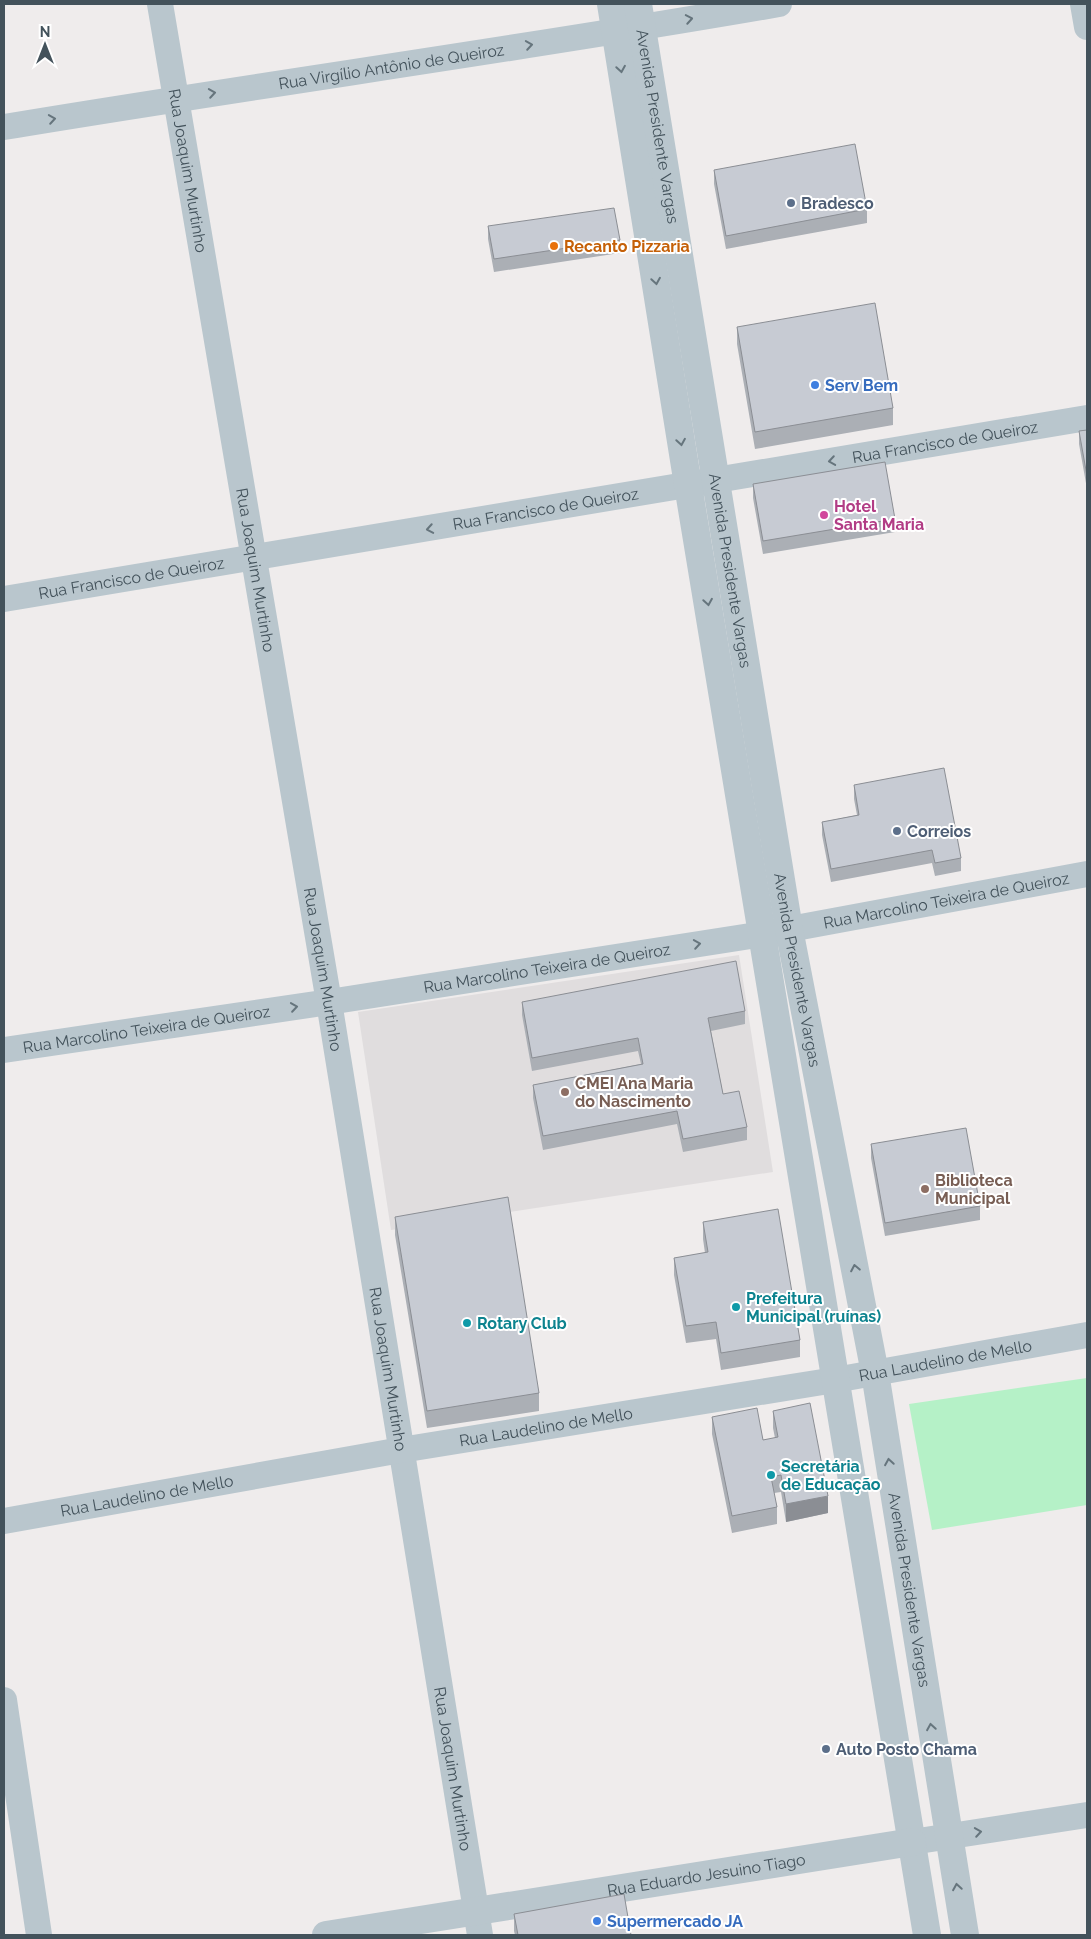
<svg xmlns="http://www.w3.org/2000/svg" width="1091" height="1939" font-family="Raleway,sans-serif">
	<style>
		.education { fill: #e0ddde }
		.green { fill: #b5f1c7 }
		.lines { fill: none; stroke-linecap: round; stroke-linejoin: round }
		.minor { stroke: #b9c6cd; stroke-width: 26 }
		.tertiary { stroke: #b9c6cd; stroke-width: 28 }
		.wall { fill: #abafb5 }
		.shaded-wall { fill: #8b8e94 }
		.building { fill: #c7cbd3; stroke: #8b8e94 }
		.oneway { stroke: #66757d }
		.service-dot { fill: #5c6f8a; stroke: #fff; stroke-width: 2 }
		.food-dot { fill: #e8710a; stroke: #fff; stroke-width: 2 }
		.shop-dot { fill: #3f7fe0; stroke: #fff; stroke-width: 2 }
		.hotel-dot { fill: #d1479c; stroke: #fff; stroke-width: 2 }
		.education-dot { fill: #8d6e63; stroke: #fff; stroke-width: 2 }
		.culture-dot { fill: #0f9aa8; stroke: #fff; stroke-width: 2 }
		.labels { text-anchor: middle; stroke-width: 4; stroke-linejoin: round; paint-order: stroke }
		.street-label { font-size: 16px; fill: #43525b; stroke: #fff }
		.service-label { font-size: 16px; font-weight: bold; fill: #4e5e75; stroke: #fff; text-anchor: start }
		.food-label { font-size: 16px; font-weight: bold; fill: #c56008; stroke: #fff; text-anchor: start }
		.shop-label { font-size: 16px; font-weight: bold; fill: #366cbe; stroke: #fff; text-anchor: start }
		.hotel-label { font-size: 16px; font-weight: bold; fill: #b23c85; stroke: #fff; text-anchor: start }
		.education-label { font-size: 16px; font-weight: bold; fill: #785e54; stroke: #fff; text-anchor: start }
		.culture-label { font-size: 16px; font-weight: bold; fill: #0d838f; stroke: #fff; text-anchor: start }
	</style>
	<rect width="100%" height="100%" fill="#efecec"/>
	<path class="education" d="M 739,955 L 773,1172 L 391,1230 L 358,1012 Z"/>
	<path class="green" d="M 1087,1378 L 1087,1505 L 932,1530 L 909,1404 Z"/>
	<g class="lines">
		<g class="minor">
			<path id="s1" d="M 160,4 L 329,1002 L 480,1935"/>
			<path d="M 1083,4 L 1087,27"/>
			<path id="s2" d="M 4,127 C 262,84 522,49 779,4"/>
			<path id="s3" d="M 4,599 L 1087,418"/>
			<path id="s4" d="M 4,1050 L 329,1002 L 763,934 L 1087,874"/>
			<path id="s5" d="M 4,1521 L 401,1450 L 835,1380 L 1087,1335"/>
			<path d="M 4,1700 L 39,1935"/>
			<path d="M 912,1842 L 1087,1815"/>
		</g>
		<g class="tertiary">
			<path d="M 611,4 L 688,485 L 927,1935"/>
			<path id="s6" d="M 638,4 L 789,929 L 875,1373 L 965,1935"/>
			<path id="s7" d="M 326,1935 L 912,1842"/>
		</g>
	</g>
	<path class="wall" d="M 714,170 L 867,209 L 867,223 L 726,249 L 714,184 Z
		M 488,226 L 620,240 L 620,253 L 494,272 L 488,239 Z
		M 737,327 L 893,408 L 893,425 L 755,449 L 737,344 Z
		M 1087,430 L 1087,489 L 1079,444 L 1079,431 Z
		M 753,484 L 895,519 L 895,532 L 763,554 L 753,498 Z
		M 854,785 L 961,858 L 961,871 L 935,876 L 932,863 L 831,882 L 822,835 L 822,822 L 857,815 L 854,799 Z
		M 522,1002 L 745,1011 L 745,1024 L 711,1031 L 723,1094 L 747,1127 L 747,1140 L 683,1152 L 677,1124 L 543,1150 L 533,1098 L 533,1085 L 641,1064 L 638,1051 L 532,1071 L 522,1015 Z
		M 871,1144 L 980,1206 L 980,1220 L 885,1236 L 871,1158 Z
		M 395,1217 L 539,1393 L 539,1411 L 427,1428 L 395,1235 Z
		M 703,1222 L 800,1340 L 800,1357 L 721,1370 L 716,1339 L 686,1343 L 674,1275 L 674,1258 L 705,1253 L 703,1239 Z
		M 773,1411 L 828,1513 L 786,1522 L 781,1492 L 774,1493 L 777,1507 L 777,1524 L 732,1533 L 712,1434 L 712,1417 L 763,1440 L 775,1438 L 773,1428 Z
		M 514,1914 L 631,1935 L 515,1935 L 514,1931 Z"/>
	<path class="shaded-wall" d="M 828,1496 L 828,1513 L 786,1522 L 786,1504 Z"/>
	<path class="building" d="M 855,144 L 867,209 L 726,236 L 714,170 Z
		M 614,208 L 620,240 L 494,259 L 488,226 Z
		M 875,303 L 893,408 L 755,432 L 737,327 Z
		M 1087,430 L 1087,476 L 1079,431 Z
		M 885,462 L 895,519 L 763,541 L 753,484 Z
		M 944,768 L 961,858 L 935,863 L 932,850 L 831,869 L 822,822 L 859,815 L 854,785 Z
		M 736,961 L 745,1011 L 708,1018 L 723,1094 L 739,1091 L 747,1127 L 683,1139 L 677,1111 L 543,1136 L 533,1085 L 643,1064 L 638,1038 L 532,1058 L 522,1002 Z
		M 966,1128 L 980,1206 L 885,1223 L 871,1144 Z
		M 508,1197 L 539,1393 L 427,1411 L 395,1217 Z
		M 778,1209 L 800,1340 L 721,1353 L 716,1322 L 686,1326 L 674,1258 L 708,1252 L 703,1222 Z
		M 810,1403 L 828,1496 L 786,1504 L 781,1475 L 771,1477 L 777,1507 L 732,1516 L 712,1417 L 757,1408 L 763,1440 L 778,1437 L 773,1411 Z
		M 624,1894 L 631,1935 L 518,1935 L 514,1914 Z"/>
	<defs><path id="oneway-chevron" d="M-2-3.5L2.5 0L-2 3.5" fill="none" stroke-width="1.6" stroke-linecap="round" stroke-linejoin="round" transform="scale(1.25)"/></defs>
	<g class="oneway">
		<use href="#oneway-chevron" transform="translate(689 19) rotate(-10)"/>
		<use href="#oneway-chevron" transform="translate(529 45) rotate(-9)"/>
		<use href="#oneway-chevron" transform="translate(621 69) rotate(81)"/>
		<use href="#oneway-chevron" transform="translate(212 93) rotate(-9)"/>
		<use href="#oneway-chevron" transform="translate(52 119) rotate(-9)"/>
		<use href="#oneway-chevron" transform="translate(656 281) rotate(81)"/>
		<use href="#oneway-chevron" transform="translate(681 442) rotate(81)"/>
		<use href="#oneway-chevron" transform="translate(832 461) rotate(171)"/>
		<use href="#oneway-chevron" transform="translate(430 529) rotate(170)"/>
		<use href="#oneway-chevron" transform="translate(708 602) rotate(81)"/>
		<use href="#oneway-chevron" transform="translate(697 944) rotate(-9)"/>
		<use href="#oneway-chevron" transform="translate(294 1007) rotate(-8)"/>
		<use href="#oneway-chevron" transform="translate(855 1268) rotate(-101)"/>
		<use href="#oneway-chevron" transform="translate(889 1462) rotate(-99)"/>
		<use href="#oneway-chevron" transform="translate(931 1727) rotate(-99)"/>
		<use href="#oneway-chevron" transform="translate(978 1832) rotate(-9)"/>
		<use href="#oneway-chevron" transform="translate(957 1887) rotate(-99)"/>
	</g>
	<g class="service-dot">
		<circle cx="791" cy="203" r="5"/>
		<circle cx="897" cy="831" r="5"/>
		<circle cx="826" cy="1749" r="5"/>
	</g>
	<circle class="food-dot" cx="554" cy="246" r="5"/>
	<g class="shop-dot">
		<circle cx="815" cy="385" r="5"/>
		<circle cx="597" cy="1921" r="5"/>
	</g>
	<circle class="hotel-dot" cx="824" cy="515" r="5"/>
	<g class="education-dot">
		<circle cx="565" cy="1092" r="5"/>
		<circle cx="925" cy="1189" r="5"/>
	</g>
	<g class="culture-dot">
		<circle cx="736" cy="1307" r="5"/>
		<circle cx="467" cy="1323" r="5"/>
		<circle cx="771" cy="1475" r="5"/>
	</g>
	<g class="labels">
		<g class="street-label">
			<text dy="6" stroke="none"><textPath href="#s2" startOffset="392">Rua Virgílio Antônio de Queiroz</textPath></text>
			<text dy="6" stroke="none"><textPath href="#s6" startOffset="124">Avenida Presidente Vargas</textPath></text>
			<text dy="6" stroke="none"><textPath href="#s1" startOffset="169">Rua Joaquim Murtinho</textPath></text>
			<text dy="6" stroke="none"><textPath href="#s3" startOffset="954">Rua Francisco de Queiroz</textPath></text>
			<text dy="6" stroke="none"><textPath href="#s3" startOffset="549">Rua Francisco de Queiroz</textPath></text>
			<text dy="6" stroke="none"><textPath href="#s1" startOffset="574">Rua Joaquim Murtinho</textPath></text>
			<text dy="6" stroke="none"><textPath href="#s6" startOffset="574">Avenida Presidente Vargas</textPath></text>
			<text dy="6" stroke="none"><textPath href="#s3" startOffset="129">Rua Francisco de Queiroz</textPath></text>
			<text dy="6" stroke="none"><textPath href="#s4" startOffset="954">Rua Marcolino Teixeira de Queiroz</textPath></text>
			<text dy="6" stroke="none"><textPath href="#s4" startOffset="549">Rua Marcolino Teixeira de Queiroz</textPath></text>
			<text dy="6" stroke="none"><textPath href="#s1" startOffset="979">Rua Joaquim Murtinho</textPath></text>
			<text dy="6" stroke="none"><textPath href="#s6" startOffset="979">Avenida Presidente Vargas</textPath></text>
			<text dy="6" stroke="none"><textPath href="#s4" startOffset="144">Rua Marcolino Teixeira de Queiroz</textPath></text>
			<text dy="6" stroke="none"><textPath href="#s5" startOffset="955">Rua Laudelino de Mello</textPath></text>
			<text dy="6" stroke="none"><textPath href="#s1" startOffset="1384">Rua Joaquim Murtinho</textPath></text>
			<text dy="6" stroke="none"><textPath href="#s5" startOffset="550">Rua Laudelino de Mello</textPath></text>
			<text dy="6" stroke="none"><textPath href="#s5" startOffset="145">Rua Laudelino de Mello</textPath></text>
			<text dy="6" stroke="none"><textPath href="#s6" startOffset="1609">Avenida Presidente Vargas</textPath></text>
			<text dy="6" stroke="none"><textPath href="#s1" startOffset="1789">Rua Joaquim Murtinho</textPath></text>
			<text dy="6" stroke="none"><textPath href="#s7" startOffset="385">Rua Eduardo Jesuino Tiago</textPath></text>
		</g>
		<g class="service-label">
			<text x="801" y="209">Bradesco</text>
			<text x="907" y="837">Correios</text>
			<text x="836" y="1755">Auto Posto Chama</text>
		</g>
		<g class="food-label">
			<text x="564" y="252">Recanto Pizzaria</text>
		</g>
		<g class="shop-label">
			<text x="825" y="391">Serv Bem</text>
			<text x="607" y="1927">Supermercado JA</text>
		</g>
		<g class="hotel-label">
			<text x="834" y="512">Hotel<tspan x="834" dy="18">Santa Maria</tspan></text>
		</g>
		<g class="education-label">
			<text x="575" y="1089">CMEI Ana Maria<tspan x="575" dy="18">do Nascimento</tspan></text>
			<text x="935" y="1186">Biblioteca<tspan x="935" dy="18">Municipal</tspan></text>
		</g>
		<g class="culture-label">
			<text x="746" y="1304">Prefeitura<tspan x="746" dy="18">Municipal (ruínas)</tspan></text>
			<text x="477" y="1329">Rotary Club</text>
			<text x="781" y="1472">Secretária<tspan x="781" dy="18">de Educação</tspan></text>
		</g>
	</g>
	<rect width="1091" height="1939" fill="none" stroke="#43525b" stroke-width="10"/>
	<g transform="translate(45 45)" stroke="#ffffff" stroke-width="4" paint-order="stroke">
	<path d="M0-4L9 19L0 12L-9 19Z" fill="#43525b"/>
	<text y="-8" font-size="14" font-weight="bold" text-anchor="middle" fill="#43525b">N</text>
	</g>
</svg>
